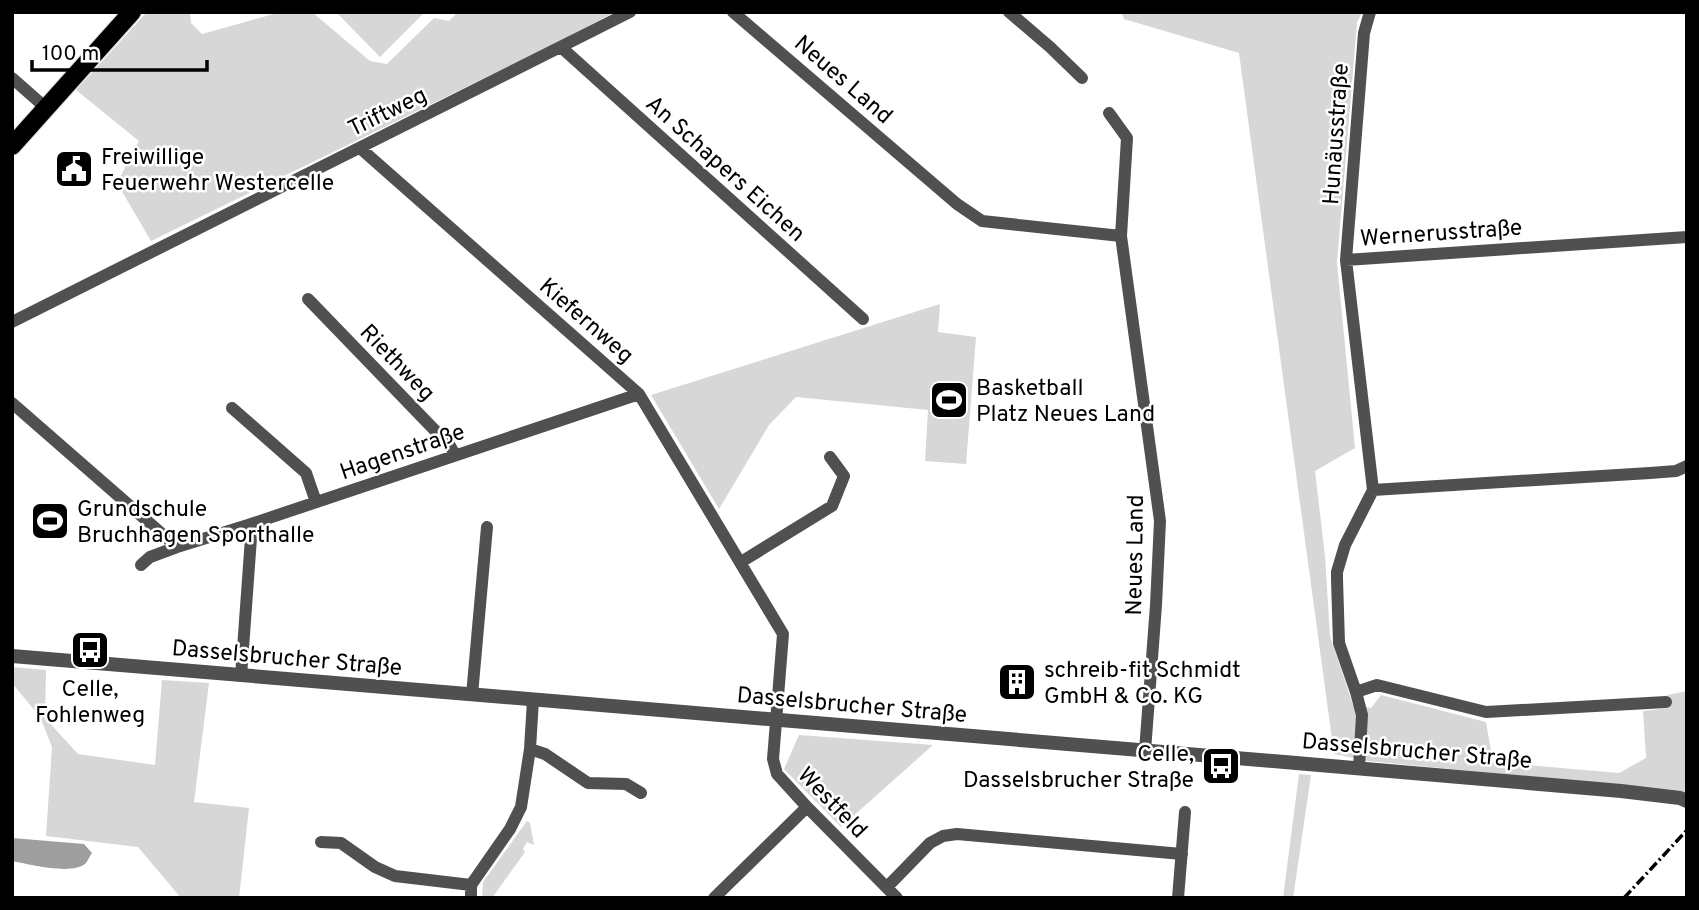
<svg xmlns="http://www.w3.org/2000/svg" width="1699" height="910" font-family="Overpass,sans-serif">
	<style>
		.green { fill: #d7d7d7 }
		.water { fill: #9e9e9e }
		.lines { fill: none; stroke-linecap: round; stroke-linejoin: round }
		.primary-casing { stroke: #dbdbdb; stroke-width: 20 }
		.minor { stroke: #505050; stroke-width: 12 }
		.tertiary { stroke: #505050; stroke-width: 14 }
		.primary { stroke: #000; stroke-width: 18 }
		.rail { stroke: #000; stroke-width: 3.5; stroke-dasharray: 10 3.5 2 3.5; stroke-linecap: butt }
		.labels { text-anchor: middle; stroke-width: 5; stroke-linejoin: round; paint-order: stroke }
		.street-label { font-size: 23px; fill: #000; stroke: #fff }
		.poi-label { font-size: 23px; fill: #000; stroke: #fff; text-anchor: start }
	</style>
	<rect width="100%" height="100%" fill="#fff"/>
	<path class="green" d="M 147,12 L 190,12 L 191,23 L 202,34 L 281,12 L 312,12 L 370,61 L 387,64 L 434,18 L 449,21 L 458,12 L 615,12 L 558,42 L 151,241 L 117,183 L 139,141 L 76,90 Z
		M 336,12 L 425,12 L 380,57 Z
		M 1121,12 L 1362,12 L 1357,23 L 1337,263 L 1355,448 L 1315,471 L 1325,556 L 1330,636 L 1353,705 L 1371,708 L 1381,695 L 1486,722 L 1493,762 L 1619,773 L 1646,758 L 1643,711 L 1669,708 L 1667,695 L 1687,691 L 1687,792 L 1368,761 L 1334,754 L 1239,53 L 1124,19 Z
		M 940,304 L 938,332 L 976,337 L 966,464 L 925,461 L 928,410 L 796,397 L 769,425 L 719,509 L 651,395 Z
		M 12,667 L 46,670 L 45,718 L 78,754 L 155,765 L 162,680 L 209,683 L 194,802 L 249,808 L 239,898 L 181,898 L 138,847 L 46,836 L 52,747 L 40,717 L 12,683 Z
		M 799,735 L 933,745 L 841,827 L 784,769 Z
		M 1299,774 L 1311,775 L 1293,898 L 1283,898 Z
		M 527,821 L 530,823 L 534,845 L 527,842 L 523,849 L 525,852 L 492,898 L 482,898 L 483,882 Z"/>
	<path class="water" d="M 12,838 L 84,844 L 92,853 C 91,854 87,862 86,863 C 73,876 29,864 12,861 Z"/>
	<g class="lines">
		<defs>
			<path id="primary" d="M 12,146 L 132,12"/>
		</defs>
		<use href="#primary" class="primary-casing"/>
		<path class="minor" d="M 733,12 L 957,204 L 982,221 L 1121,236 L 1160,521 L 1156,605 L 1145,751
			M 1009,12 L 1050,47 L 1082,78
			M 562,48 L 863,319
			M 12,78 L 46,108
			M 1109,113 L 1127,138 L 1121,236
			M 360,148 L 639,394 L 783,634 L 773,759 L 777,774 L 807,807 L 897,898
			M 1346,260 L 1687,237
			M 308,299 L 450,446 L 455,455
			M 12,322 L 630,12
			M 12,403 L 177,547
			M 232,408 L 306,473 L 316,502
			M 1373,490 L 1650,473 L 1676,471 L 1687,466
			M 741,562 L 832,506 L 844,476 L 830,457
			M 141,565 L 150,557 L 177,547 L 248,525 L 639,394
			M 241,676 L 251,538 L 248,525
			M 1356,692 L 1377,685 L 1486,712 L 1666,702
			M 472,695 L 487,527
			M 530,749 L 545,754 L 588,783 L 626,784 L 641,793
			M 1359,768 L 1362,715 L 1356,692 L 1339,643 L 1337,579 L 1337,572 L 1345,545 L 1373,490 L 1346,260 L 1364,33 L 1370,12
			M 321,842 L 341,843 L 375,867 L 395,876 L 471,885
			M 887,887 L 930,843 L 943,836 L 957,834 L 1182,854
			M 471,898 L 471,885 L 510,829 L 521,807 L 530,749 L 533,700
			M 714,898 L 807,807
			M 1178,898 L 1185,812"/>
		<path class="tertiary" d="M 12,656 L 1296,763 L 1621,791 L 1680,798 L 1687,801"/>
		<use href="#primary" class="primary"/>
		<path class="rail" d="M 1624,898 L 1687,830"/>
	</g>
	<defs>
		<symbol id="civic-square" viewBox="-11 -11 22 22"><rect x="-9" y="-9" width="18" height="18" rx="4" fill="#000" stroke="#fff"/><path d="M-.6-6.5H3V-4.5H.6V-3L4-1V1h2V6H-6V1h2V-1L-.6-3ZM-1.2 2.5V6h2.4V2.5Z" fill="#fff"/></symbol>
		<symbol id="stadium-square" viewBox="-11 -11 22 22"><rect x="-9" y="-9" width="18" height="18" rx="4" fill="#000" stroke="#fff"/><path d="M0-5a6.5 5 0 1 0 0 10a6.5 5 0 1 0 0-10ZM-3.5-1.8h7v3.6h-7Z" fill="#fff"/></symbol>
		<symbol id="bus-square" viewBox="-11 -11 22 22"><rect x="-9" y="-9" width="18" height="18" rx="4" fill="#000" stroke="#fff"/><path d="M-5-6H5V4H4V6H2V4H-2V6H-4V4H-5ZM-3.5-4V0h7V-4ZM-3.5 1.2v1.5H-2V1.2ZM2 1.2v1.5H3.5V1.2Z" fill="#fff"/></symbol>
		<symbol id="building-square" viewBox="-11 -11 22 22"><rect x="-9" y="-9" width="18" height="18" rx="4" fill="#000" stroke="#fff"/><path d="M-4-6H4V6H1V3H-1V6H-4ZM-2.5-4.3h1.7v1.8h-1.7ZM.8-4.3h1.7v1.8H.8ZM-2.5-1h1.7V.8h-1.7ZM.8-1h1.7V.8H.8Z" fill="#fff"/></symbol>
	</defs>
	<g fill-rule="evenodd">
		<use href="#civic-square" x="52" y="147" width="44" height="44"/>
		<use href="#stadium-square" x="927" y="378" width="44" height="44"/>
		<use href="#stadium-square" x="28" y="499" width="44" height="44"/>
		<use href="#bus-square" x="68" y="628" width="44" height="44"/>
		<use href="#building-square" x="995" y="660" width="44" height="44"/>
		<use href="#bus-square" x="1199" y="744" width="44" height="44"/>
	</g>
	<g class="labels">
		<g class="street-label">
			<text transform="translate(844 79) rotate(41)" y="8">Neues Land</text>
			<text transform="translate(387 111) rotate(-26)" y="8">Triftweg</text>
			<text transform="translate(1335 134) rotate(-86)" y="8">Hunäusstraße</text>
			<text transform="translate(726 168) rotate(42)" y="8">An Schapers Eichen</text>
			<text transform="translate(1441 232) rotate(-4)" y="8">Wernerusstraße</text>
			<text transform="translate(587 320) rotate(41)" y="8">Kiefernweg</text>
			<text transform="translate(398 362) rotate(46)" y="8">Riethweg</text>
			<text transform="translate(402 451) rotate(-19)" y="8">Hagenstraße</text>
			<text transform="translate(1134 555) rotate(-89)" y="8">Neues Land</text>
			<text transform="translate(287 657) rotate(5)" y="8">Dasselsbrucher Straße</text>
			<text transform="translate(852 704) rotate(5)" y="8">Dasselsbrucher Straße</text>
			<text transform="translate(1417 750) rotate(5)" y="8">Dasselsbrucher Straße</text>
			<text transform="translate(833 802) rotate(46)" y="8">Westfeld</text>
		</g>
		<g class="poi-label">
			<text x="101" y="164">Freiwillige<tspan x="101" dy="26">Feuerwehr Westercelle</tspan></text>
			<text x="976" y="395">Basketball<tspan x="976" dy="26">Platz Neues Land</tspan></text>
			<text x="77" y="516">Grundschule<tspan x="77" dy="26">Bruchhagen Sporthalle</tspan></text>
			<text x="1044" y="677">schreib-fit Schmidt<tspan x="1044" dy="26">GmbH &amp; Co. KG</tspan></text>
			<text x="90" y="696" text-anchor="middle">Celle,<tspan x="90" dy="26">Fohlenweg</tspan></text>
			<text x="1194" y="761" text-anchor="end">Celle,<tspan x="1194" dy="26">Dasselsbrucher Straße</tspan></text>
		</g>
	</g>
	<rect width="1699" height="910" fill="none" stroke="#000000" stroke-width="28"/>
	<path d="M32 60v10h175v-10" fill="none" stroke="#000000" stroke-width="3.5"/>
	<text x="42" y="60" font-size="21" fill="#000000" stroke="#ffffff" stroke-width="5" paint-order="stroke">100 m</text>
</svg>
